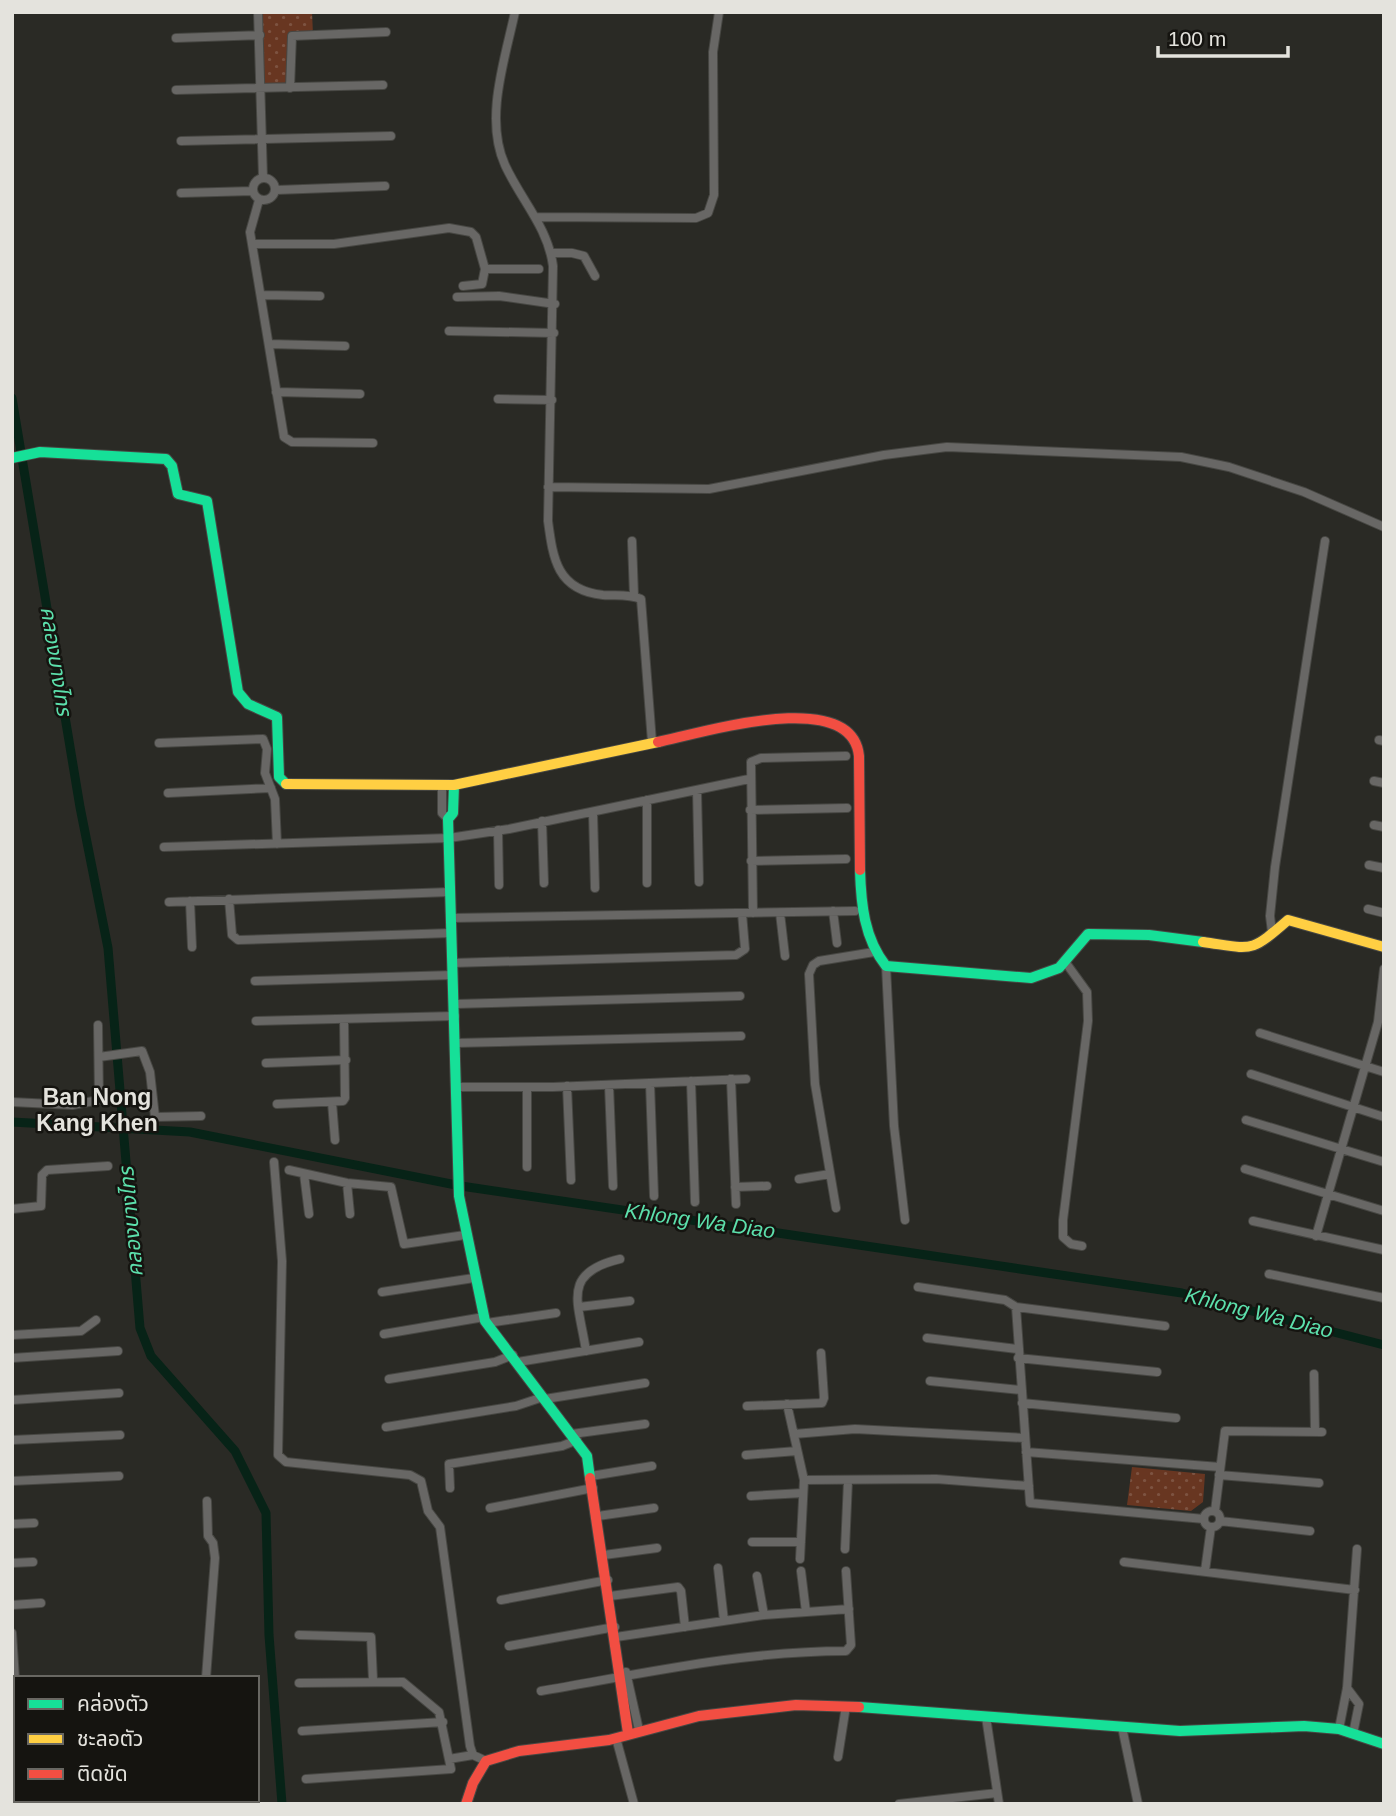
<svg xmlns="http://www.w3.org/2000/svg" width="1396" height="1816" font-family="Helvetica,'Noto Sans Thai',sans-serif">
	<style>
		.park { fill: url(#park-dots) }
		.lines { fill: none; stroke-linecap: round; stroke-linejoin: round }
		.canal { stroke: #072317; stroke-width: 9 }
		.street-casing { stroke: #474743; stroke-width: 10 }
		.fast-casing { stroke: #474743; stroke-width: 12 }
		.slow-casing { stroke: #474743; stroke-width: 12 }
		.jam-casing { stroke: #474743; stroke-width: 12 }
		.street { stroke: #686765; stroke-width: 8 }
		.fast { stroke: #16e098; stroke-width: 10 }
		.slow { stroke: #ffcf43; stroke-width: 10 }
		.jam { stroke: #f24e42; stroke-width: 10 }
		.labels { text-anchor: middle; stroke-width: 5; stroke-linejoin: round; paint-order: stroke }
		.water-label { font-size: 21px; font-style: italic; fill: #5ce0ac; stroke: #151410 }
		.quarter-label { font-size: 23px; font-weight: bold; fill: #e4e3dd; stroke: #151410 }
	</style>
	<defs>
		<pattern id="park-dots" width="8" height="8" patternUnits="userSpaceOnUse" patternTransform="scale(1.75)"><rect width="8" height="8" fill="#683621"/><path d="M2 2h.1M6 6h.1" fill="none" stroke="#7d5341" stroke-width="1.8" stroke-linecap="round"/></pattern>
	</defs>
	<rect width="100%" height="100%" fill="#2a2a25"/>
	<path class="park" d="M 258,12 L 312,12 L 313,35 L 291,36 L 295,88 L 261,88 Z
		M 1132,1467 L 1205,1474 L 1203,1502 L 1191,1511 L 1127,1505 Z"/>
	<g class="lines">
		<path class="canal" d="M 12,398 L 80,807 L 108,948 L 140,1328 L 151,1356 L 235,1451 L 266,1513 L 269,1635 L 282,1804
			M 12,1122 L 190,1132 L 461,1186 L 1182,1293 L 1384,1345"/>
		<defs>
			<path id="street" d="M 258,12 L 263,178
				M 515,12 C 505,59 484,119 505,165 C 521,200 548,227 553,266 L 548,521 C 553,559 557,590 603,595 C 616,596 629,594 641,599 L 652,742
				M 176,38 L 260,35
				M 290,88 L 292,36 L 386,32
				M 176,90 L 383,85
				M 181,141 L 391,136
				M253 189a11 11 0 1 1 22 0a11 11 0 1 1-22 0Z
				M 276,190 L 385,186
				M 181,193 L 253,191
				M 259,200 L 250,232 L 284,437 L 292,442 L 373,443
				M 536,217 L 696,218 L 708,213 L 714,195 L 713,52 L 719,12
				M 252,244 L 334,244 L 449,228 L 471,232 L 476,237 L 485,269 L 539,269
				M 552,253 L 572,253 L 584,256 L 595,276
				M 463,286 L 482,284 L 485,269
				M 262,295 L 320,296
				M 457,297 L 499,296 L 555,304
				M 449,331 L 554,333
				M 269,344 L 345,346
				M 276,392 L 360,394
				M 498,399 L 552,400
				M 548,487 L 709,489 L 884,455 L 947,447 L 1181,457 L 1229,467 L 1304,492 L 1384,527
				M 632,541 L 634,596
				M 1379,740 L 1384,741
				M 159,743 L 263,739 L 267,749 L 265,773 L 275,799 L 277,844
				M 1374,781 L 1384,783
				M 442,785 L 442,813 L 448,819
				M 697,790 L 699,882
				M 168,793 L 271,788
				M 647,800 L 647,883
				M 750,810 L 847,808
				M 593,812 L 595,888
				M 542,821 L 544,883
				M 1374,825 L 1384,827
				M 498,830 L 499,885
				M 164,847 L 449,838 L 509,829 L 749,779
				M 751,861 L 846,859
				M 1369,865 L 1384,868
				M 229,899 L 232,935 L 238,940 L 452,933
				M 190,901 L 192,947
				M 169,902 L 450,892
				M 1368,909 L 1384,913
				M 833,911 L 837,943
				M 753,913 L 751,762 L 761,758 L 846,756
				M 780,913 L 785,956
				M 451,918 L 855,911
				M 1272,932 L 1270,916 L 1275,867 L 1325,541
				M 452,963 L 736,955 L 745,949 L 742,913
				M 1066,963 L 1087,992 L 1088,1021 L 1063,1220 L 1063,1237 L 1071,1244 L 1082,1246
				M 886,966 L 894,1126 L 905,1220
				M 255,981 L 453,975
				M 455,1004 L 740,996
				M 256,1021 L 455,1016
				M 1260,1033 L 1384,1072
				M 456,1043 L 741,1036
				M 99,1057 L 142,1051 L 150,1072 L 155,1117 L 201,1116
				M 266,1063 L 346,1060
				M 1251,1074 L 1384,1117
				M 731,1079 L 736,1204
				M 691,1081 L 695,1202
				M 650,1083 L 654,1196
				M 609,1085 L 613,1186
				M 567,1086 L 571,1180
				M 457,1087 L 553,1087 L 746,1079
				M 527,1087 L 527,1167
				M 12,1102 L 72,1105 L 99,1100 L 98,1025
				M 332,1102 L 335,1140
				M 277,1104 L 343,1101 L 345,1098 L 344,1019
				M 1246,1120 L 1384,1162
				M 274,1162 L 282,1261 L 278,1455 L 286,1462 L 410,1475 L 421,1481 L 428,1511 L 440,1527 L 470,1746 L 473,1755 L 486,1761
				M 1245,1169 L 1384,1211
				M 289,1170 L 347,1183 L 391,1187 L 404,1244 L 465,1235
				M 304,1174 L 309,1214
				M 799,1179 L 830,1174
				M 347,1183 L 350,1214
				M 735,1187 L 767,1186
				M 836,1208 L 815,1084 L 809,974 L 813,965 L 819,961 L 874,952
				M 12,1209 L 41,1206 L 42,1175 L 47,1170 L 108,1166
				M 1253,1221 L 1384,1250
				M 1316,1236 L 1378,1022 L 1384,969
				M 1269,1274 L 1384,1298
				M 918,1287 L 1005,1300 L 1016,1307 L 1165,1326
				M 382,1292 L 474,1278
				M 579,1307 L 630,1301
				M 1016,1307 L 1030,1503 L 1204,1519
				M 487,1323 L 556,1313
				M 384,1334 L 484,1317
				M 12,1335 L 81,1331 L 96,1320
				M 927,1338 L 1017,1349
				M 586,1351 C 579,1303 560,1273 620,1259
				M 12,1358 L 118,1351
				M 1018,1358 L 1157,1372
				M 518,1362 L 639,1342
				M 1314,1374 L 1315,1432
				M 389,1379 L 495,1362 L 513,1355
				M 930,1381 L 1021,1390
				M 545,1399 L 645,1383
				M 12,1400 L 119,1393
				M 1022,1403 L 1176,1418
				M 787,1404 L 804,1480 L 800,1559
				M 747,1406 L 822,1403 L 824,1398 L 821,1353
				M 386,1427 L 516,1406 L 543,1397
				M 572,1434 L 645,1424
				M 794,1434 L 855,1429 L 1025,1438
				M 12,1440 L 120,1435
				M 1026,1452 L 1220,1467
				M 746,1455 L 797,1451
				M 1219,1475 L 1319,1483
				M 591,1476 L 652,1466
				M 804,1480 L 936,1479 L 1029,1486
				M 12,1481 L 119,1476
				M 450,1488 L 449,1464 L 562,1446 L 577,1440
				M 751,1496 L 803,1493
				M 490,1508 L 593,1488
				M1204 1519a8 8 0 1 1 16 0a8 8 0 1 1-16 0Z
				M 1215,1511 L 1225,1431 L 1322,1432
				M 598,1516 L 654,1508
				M 1220,1521 L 1310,1531
				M 12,1524 L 34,1523
				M 752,1542 L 801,1542
				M 845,1549 L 848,1481
				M 604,1555 L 657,1548
				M 1124,1562 L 1355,1590
				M 12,1563 L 33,1562
				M 718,1568 L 724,1621
				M 801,1571 L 806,1612
				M 1205,1571 L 1211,1527
				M 757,1576 L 764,1615
				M 610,1596 L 678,1587 L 681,1591 L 685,1627
				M 501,1600 L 608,1580
				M 12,1605 L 41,1603
				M 12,1633 L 16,1694
				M 299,1635 L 371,1637 L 373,1680
				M 616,1637 L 764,1615 L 849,1609
				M 509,1646 L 615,1627
				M 626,1672 L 639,1730
				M 206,1678 L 215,1558 L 213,1543 L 208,1536 L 207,1501
				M 299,1683 L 403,1682 L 439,1712 L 451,1769 L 306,1779
				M 1347,1688 L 1359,1704 L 1353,1734
				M 541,1691 C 641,1674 743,1651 846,1651 L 851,1645 L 846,1571
				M 986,1717 L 999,1804
				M 1122,1727 L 1138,1804
				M 1339,1729 L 1347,1688 L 1357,1549
				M 302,1731 L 443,1722
				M 616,1738 L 634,1804
				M 12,1750 L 16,1750
				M 838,1757 L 846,1706
				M 449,1759 L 473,1755
				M 12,1795 L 16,1794
				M 19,1800 L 19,1804
				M 209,1800 L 210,1804
				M 899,1804 L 997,1793"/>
			<path id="fast" d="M 12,458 L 40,452 L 166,459 L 172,466 L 178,494 L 207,501 L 238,692 L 248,704 L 277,717 L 279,777 L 286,784
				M 454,785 L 453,813 L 448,819 L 459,1196 L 485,1321 L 587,1456 L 590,1478
				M 860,870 C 861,904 864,938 886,966 L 1031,978 L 1059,968 L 1088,934 L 1149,935 L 1203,942
				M 859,1707 L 1180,1731 L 1304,1726 L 1339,1729 L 1384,1744"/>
			<path id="slow" d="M 286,784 L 454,785 L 658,742
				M 1203,942 C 1253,949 1249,954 1288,920 L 1384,947"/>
			<path id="jam" d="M 658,742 C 701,733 852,686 859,756 L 860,870
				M 590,1478 L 628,1733
				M 466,1804 L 473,1783 L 486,1761 L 519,1751 L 609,1740 L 699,1716 L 796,1705 L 859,1707"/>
		</defs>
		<use href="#street" class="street-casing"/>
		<use href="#fast" class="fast-casing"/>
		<use href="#slow" class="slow-casing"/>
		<use href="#jam" class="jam-casing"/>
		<use href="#street" class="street"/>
		<use href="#fast" class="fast"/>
		<use href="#slow" class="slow"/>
		<use href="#jam" class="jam"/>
	</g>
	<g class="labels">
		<g class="water-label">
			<text transform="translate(56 661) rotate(81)" y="7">คลองบางไทร</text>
			<text transform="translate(700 1221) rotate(8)" y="7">Khlong Wa Diao</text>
			<text transform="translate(131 1222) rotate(-95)" y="7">คลองบางไทร</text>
			<text transform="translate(1259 1313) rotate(14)" y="7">Khlong Wa Diao</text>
		</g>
		<g class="quarter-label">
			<text x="97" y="1105">Ban Nong<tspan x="97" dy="26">Kang Khen</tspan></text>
		</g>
	</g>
	<rect width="1396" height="1816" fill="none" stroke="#e4e3dd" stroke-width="28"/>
	<rect x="14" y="1676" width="245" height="126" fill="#151410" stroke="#686762" stroke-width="2"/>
	<rect x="28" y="1699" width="35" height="10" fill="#16e098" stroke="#686762" stroke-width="2"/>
	<text x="77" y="1711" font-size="21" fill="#e4e3dd">คล่องตัว</text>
	<rect x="28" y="1734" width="35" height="10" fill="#ffcf43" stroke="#686762" stroke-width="2"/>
	<text x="77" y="1746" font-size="21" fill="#e4e3dd">ชะลอตัว</text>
	<rect x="28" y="1769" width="35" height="10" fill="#f24e42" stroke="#686762" stroke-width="2"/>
	<text x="77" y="1781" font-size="21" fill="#e4e3dd">ติดขัด</text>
	<path d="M1158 46v10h130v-10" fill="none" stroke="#e4e3dd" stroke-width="3.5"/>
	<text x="1168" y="46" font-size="21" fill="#e4e3dd" stroke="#151410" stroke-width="5" paint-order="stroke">100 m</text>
</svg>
